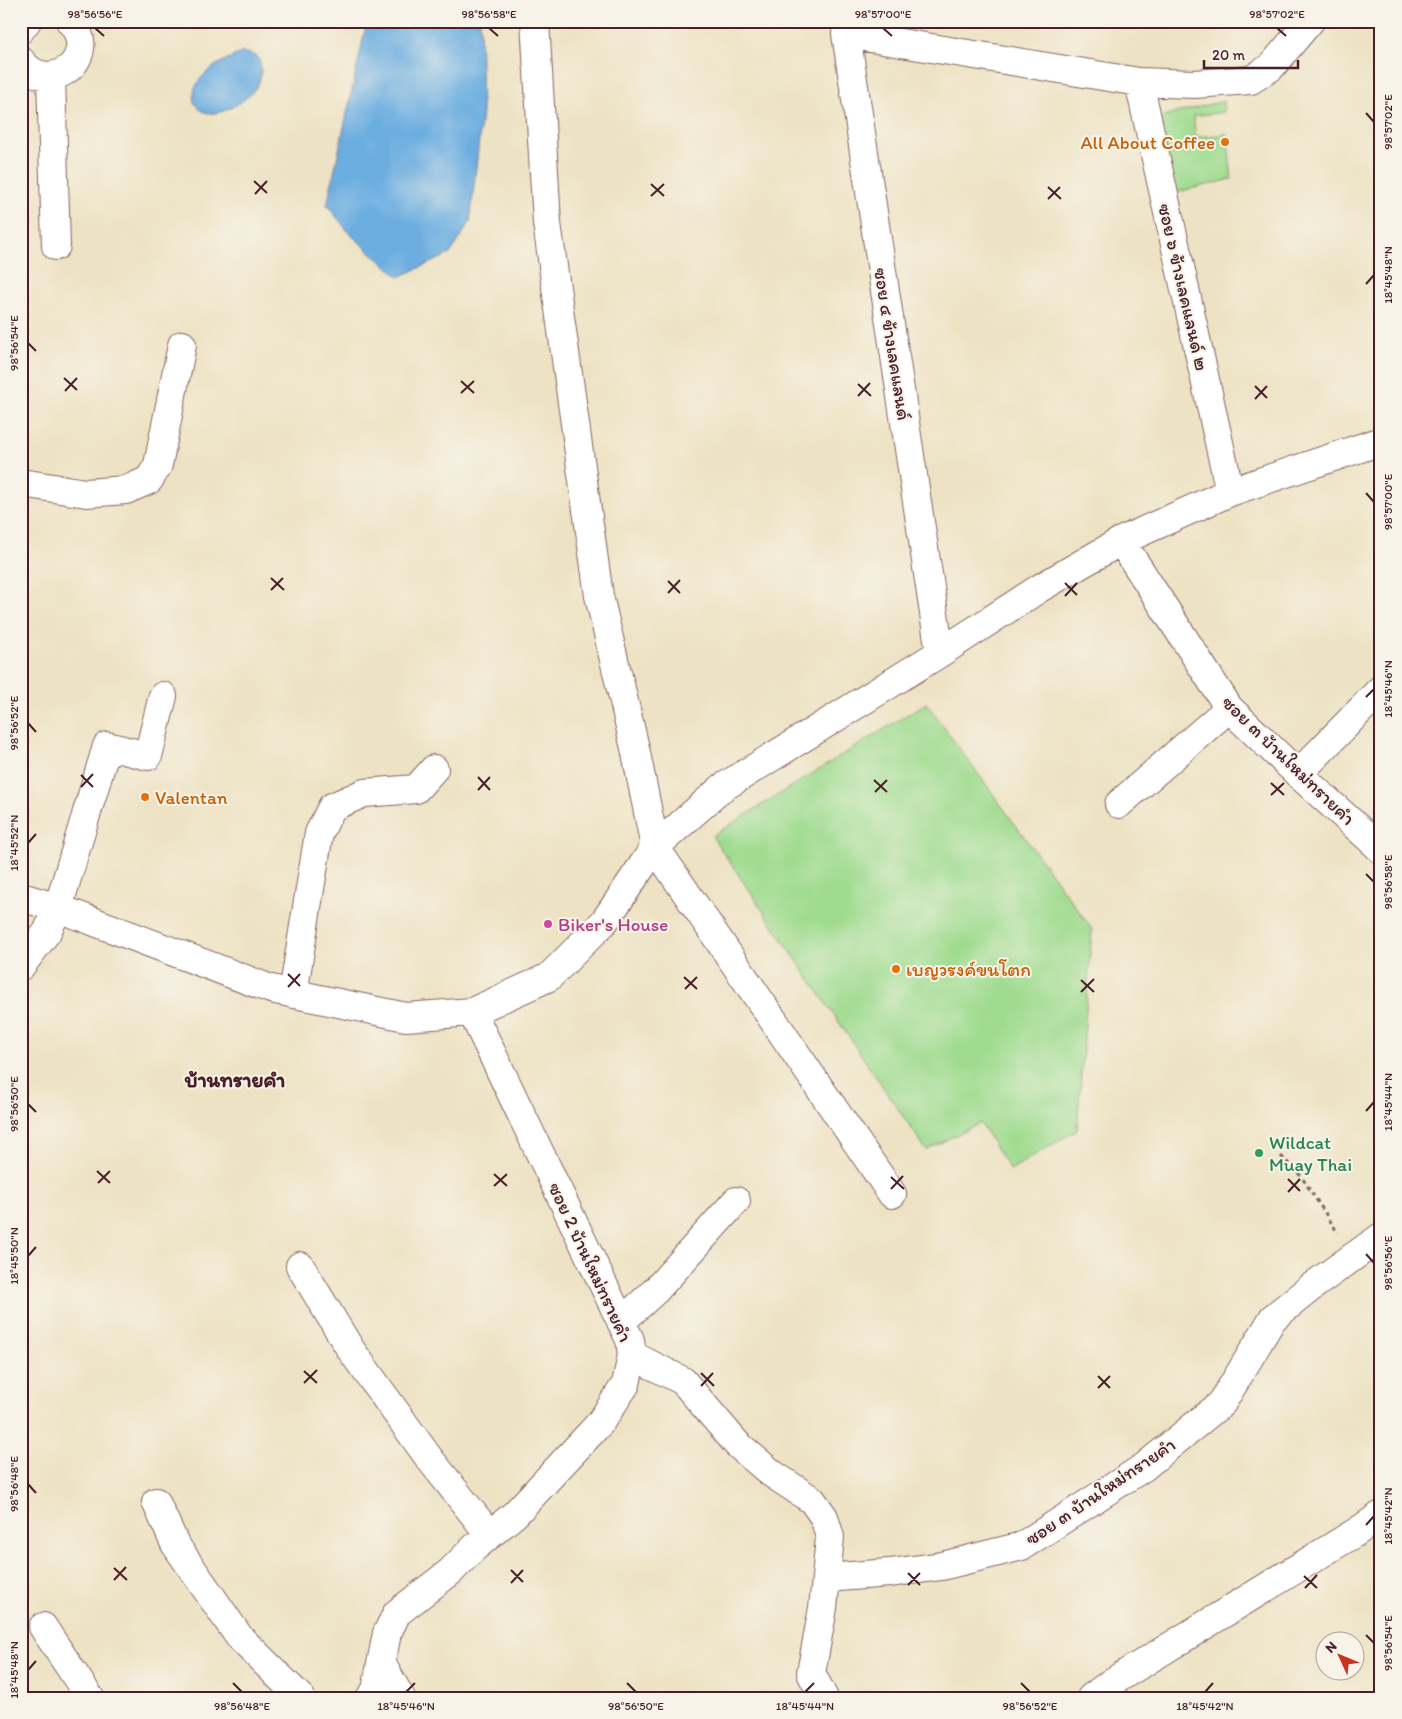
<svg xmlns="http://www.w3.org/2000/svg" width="1402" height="1719" font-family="Itim,'Playpen Sans Thai',sans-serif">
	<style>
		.green { fill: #9fdb8f; stroke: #747d5d }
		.water { fill: #6cade0; stroke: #5b6686 }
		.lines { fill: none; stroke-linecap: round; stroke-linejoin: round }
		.minor-casing { stroke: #836360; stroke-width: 30 }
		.path { stroke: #836360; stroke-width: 3; stroke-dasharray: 4 4; stroke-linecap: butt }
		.minor { stroke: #fff; stroke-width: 28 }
		.ticks { fill: none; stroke: #4a1f2b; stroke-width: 2 }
		.food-dot { fill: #e8710a; stroke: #f7f3e8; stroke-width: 2 }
		.hotel-dot { fill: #d1479c; stroke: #f7f3e8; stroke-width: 2 }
		.leisure-dot { fill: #2e9e5b; stroke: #f7f3e8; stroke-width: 2 }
		.labels { text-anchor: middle; stroke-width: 4; stroke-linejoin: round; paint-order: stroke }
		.food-label { font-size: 19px; fill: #c56008; stroke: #f7f3e8; text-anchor: start }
		.street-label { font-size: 19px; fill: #4a1f2b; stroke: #f7f3e8 }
		.hotel-label { font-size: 19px; fill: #b23c85; stroke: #f7f3e8; text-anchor: start }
		.leisure-label { font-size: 19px; fill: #27864d; stroke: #f7f3e8; text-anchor: start }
		.quarter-label { font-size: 21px; font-weight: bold; fill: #4a1f2b; stroke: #f7f3e8 }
		.neatline { fill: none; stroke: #4a1f2b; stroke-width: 2 }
		.ticks-label { font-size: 12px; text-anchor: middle; fill: #4a1f2b }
	</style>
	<rect width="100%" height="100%" fill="#f7f3e8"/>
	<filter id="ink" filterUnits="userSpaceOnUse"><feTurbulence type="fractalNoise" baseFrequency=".02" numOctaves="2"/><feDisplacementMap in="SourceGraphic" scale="10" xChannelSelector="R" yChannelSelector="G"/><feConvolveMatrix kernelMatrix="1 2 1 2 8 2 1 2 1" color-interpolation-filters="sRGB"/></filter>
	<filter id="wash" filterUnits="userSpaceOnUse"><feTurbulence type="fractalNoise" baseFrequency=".0096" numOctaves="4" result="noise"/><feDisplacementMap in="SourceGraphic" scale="20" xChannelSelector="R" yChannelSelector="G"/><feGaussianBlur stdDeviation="1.12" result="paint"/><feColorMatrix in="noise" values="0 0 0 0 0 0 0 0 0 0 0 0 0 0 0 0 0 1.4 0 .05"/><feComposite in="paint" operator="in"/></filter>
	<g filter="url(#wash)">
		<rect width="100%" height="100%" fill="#ede2c3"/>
		<path class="green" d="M 1223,101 L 1224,112 L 1193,116 L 1196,137 L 1227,134 L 1232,179 L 1169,194 L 1152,119 Z
			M 926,703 L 1092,929 L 1077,1130 L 1010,1170 L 980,1123 L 926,1150 L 712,836 Z"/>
		<path class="water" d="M 367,21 L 480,21 L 482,112 L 470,222 L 450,254 L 399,277 L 350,234 L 327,205 Z
			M 243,52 L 257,56 C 261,64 263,72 259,82 C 254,96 224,116 209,113 C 201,112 198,108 194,102 C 194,97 193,91 196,86 C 205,68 225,60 243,52 Z"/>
	</g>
	<g filter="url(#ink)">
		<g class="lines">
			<defs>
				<path id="minor" d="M 535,21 L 547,223 L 599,596 L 635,748 L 655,847 L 892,1194
					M 848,21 L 846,34 L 940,653
					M 21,29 L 27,21
					M 846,34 L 1139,82 L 1194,84 L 1251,80 L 1271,67 L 1310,21
					M 21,61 C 47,95 93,64 77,31 C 76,27 72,24 70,21
					M 51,77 L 56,246
					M 1139,82 L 1230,492
					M 21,483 L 86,493 L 126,490 L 149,480 L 158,465 L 182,345
					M 1121,541 L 1229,708 L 1298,774 L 1381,849
					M 1298,774 L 1381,689
					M 1119,804 L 1229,708
					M 21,897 L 58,908 L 271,989 L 406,1017 L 472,1012 L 549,977 L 604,922 L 655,847 L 722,788 L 940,653 L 1040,588 L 1121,541 L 1230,492 L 1381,441
					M 21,966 L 47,932 L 58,908 L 107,746 L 148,756 L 163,696
					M 293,994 L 319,833 L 332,807 L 364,793 L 416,789 L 434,769
					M 300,1266 L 351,1350 L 429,1458 L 490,1535
					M 621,1322 L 656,1290 L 736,1201
					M 632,1355 L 683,1381 L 737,1444 L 771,1473 L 812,1500 L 824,1517 L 830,1537 L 823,1608 L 811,1673 L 824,1698
					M 156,1502 L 175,1544 L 240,1638 L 301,1698
					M 826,1578 L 890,1573 L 942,1566 L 1022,1546 L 1144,1467 L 1222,1403 L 1273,1318 L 1314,1285 L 1381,1237
					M 43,1627 L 90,1698
					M 381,1663 L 401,1698
					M 370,1698 L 376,1690 L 387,1633 L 397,1613 L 450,1572 L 474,1548 L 515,1514 L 600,1423 L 626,1384 L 632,1355 L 630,1340 L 472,1012
					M 1091,1698 L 1112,1682 L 1358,1531 L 1381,1515"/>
			</defs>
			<use href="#minor" class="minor-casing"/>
			<path class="path" d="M 1281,1156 L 1301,1176 L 1338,1233"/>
			<use href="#minor" class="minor"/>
		</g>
	</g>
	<path class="ticks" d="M 95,28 L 104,36M 489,28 L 498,36M 883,28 L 892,36M 1277,28 L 1286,36M 1366,113 L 1374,122M 254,181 L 267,193M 651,184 L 664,196M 1048,187 L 1061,199M 255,194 L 267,181M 651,196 L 664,184M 1048,199 L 1060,187M 1366,284 L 1374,275M 28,343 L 36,351M 64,378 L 77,390M 461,381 L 474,393M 858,384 L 871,396M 1255,386 L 1267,398M 65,391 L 77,378M 461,393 L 474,381M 858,396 L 870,383M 1255,399 L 1267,386M 1366,493 L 1374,502M 271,578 L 284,590M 668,581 L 680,593M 1065,583 L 1077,595M 271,590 L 283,578M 668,593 L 680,580M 1065,596 L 1077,583M 1366,697 L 1374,689M 28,723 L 36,732M 81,775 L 93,787M 478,777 L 490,790M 874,780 L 887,792M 1271,783 L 1284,795M 81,787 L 93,774M 478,790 L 490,777M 875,792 L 887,780M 1271,795 L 1284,783M 28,843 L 36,834M 1366,874 L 1374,882M 288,974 L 300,986M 684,977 L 697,989M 1081,980 L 1094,992M 288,987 L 300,974M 685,989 L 697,977M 1081,992 L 1094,979M 28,1104 L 36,1112M 1366,1111 L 1374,1102M 97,1171 L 110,1183M 494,1174 L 507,1186M 891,1177 L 904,1189M 1288,1179 L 1300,1191M 98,1183 L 110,1171M 494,1186 L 507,1174M 891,1189 L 903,1176M 1288,1192 L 1300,1179M 1366,1254 L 1374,1263M 28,1256 L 36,1247M 304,1371 L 317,1383M 701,1373 L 714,1386M 1098,1376 L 1110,1388M 304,1383 L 317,1370M 701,1386 L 713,1373M 1098,1388 L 1110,1376M 28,1484 L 36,1493M 1366,1525 L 1374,1516M 114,1568 L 127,1580M 511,1570 L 523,1582M 908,1573 L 920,1585M 1304,1576 L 1317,1588M 114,1580 L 126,1567M 511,1583 L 523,1570M 908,1585 L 920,1573M 1305,1588 L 1317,1575M 1366,1635 L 1374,1643M 28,1670 L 36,1661M 233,1683 L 242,1692M 627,1683 L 636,1692M 1021,1683 L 1030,1692M 406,1692 L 415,1683M 805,1692 L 814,1683M 1205,1692 L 1213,1683"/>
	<g class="food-dot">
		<circle cx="1225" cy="142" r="5"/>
		<circle cx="145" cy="797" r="5"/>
		<circle cx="896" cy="969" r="5"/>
	</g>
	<circle class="hotel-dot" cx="548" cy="924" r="5"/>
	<circle class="leisure-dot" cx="1259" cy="1153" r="5"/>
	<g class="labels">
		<g class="food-label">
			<text x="1215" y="149" text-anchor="end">All About Coffee</text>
			<text x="155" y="804">Valentan</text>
			<text x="906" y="976">เบญวรงค์ขนโตก</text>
		</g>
		<g class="street-label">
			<text transform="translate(1184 287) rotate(77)" y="7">ซอย ๖ ข้างเลคแลนด์ ๒</text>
			<text transform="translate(893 344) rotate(81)" y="7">ซอย ๔ ข้างเลคแลนด์</text>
			<text transform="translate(1289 760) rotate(44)" y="7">ซอย ๓ บ้านใหม่ทรายคำ</text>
			<text transform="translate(591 1262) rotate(65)" y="7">ซอย 2 บ้านใหม่ทรายคำ</text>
			<text transform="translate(1100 1491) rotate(-34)" y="7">ซอย ๓ บ้านใหม่ทรายคำ</text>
		</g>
		<g class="hotel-label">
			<text x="558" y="931">Biker's House</text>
		</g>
		<g class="leisure-label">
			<text x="1269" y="1149">Wildcat<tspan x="1269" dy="22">Muay Thai</tspan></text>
		</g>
		<g class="quarter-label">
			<text x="235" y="1087">บ้านทรายคำ</text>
		</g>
	</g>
	<rect width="1402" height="1719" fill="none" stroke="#f7f3e8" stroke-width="55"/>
	<g transform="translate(1340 1656) rotate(314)"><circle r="24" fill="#f7f3e8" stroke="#b29e9c"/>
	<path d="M0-4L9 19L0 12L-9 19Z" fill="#c8321e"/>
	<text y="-8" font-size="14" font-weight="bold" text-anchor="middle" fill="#4a1f2b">N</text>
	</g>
	<path d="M1204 60v8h94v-8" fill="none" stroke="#4a1f2b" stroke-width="2.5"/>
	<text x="1212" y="60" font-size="15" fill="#4a1f2b" stroke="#f7f3e8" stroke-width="4" paint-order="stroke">20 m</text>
	<rect x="28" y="28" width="1346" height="1664" class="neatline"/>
	<g class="ticks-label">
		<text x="95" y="18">98°56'56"E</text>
		<text x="489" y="18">98°56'58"E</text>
		<text x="883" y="18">98°57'00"E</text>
		<text x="1277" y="18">98°57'02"E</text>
		<text transform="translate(1388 122) rotate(-90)" y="4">98°57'02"E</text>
		<text transform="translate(1388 275) rotate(-90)" y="4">18°45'48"N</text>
		<text transform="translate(14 343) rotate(-90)" y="4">98°56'54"E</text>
		<text transform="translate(1388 502) rotate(-90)" y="4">98°57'00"E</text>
		<text transform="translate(1388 689) rotate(-90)" y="4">18°45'46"N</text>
		<text transform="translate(14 723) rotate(-90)" y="4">98°56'52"E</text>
		<text transform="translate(14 843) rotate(-90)" y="4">18°45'52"N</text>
		<text transform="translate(1388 882) rotate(-90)" y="4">98°56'58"E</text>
		<text transform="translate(1388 1102) rotate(-90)" y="4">18°45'44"N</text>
		<text transform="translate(14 1104) rotate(-90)" y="4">98°56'50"E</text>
		<text transform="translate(14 1256) rotate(-90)" y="4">18°45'50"N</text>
		<text transform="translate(1388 1263) rotate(-90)" y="4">98°56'56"E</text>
		<text transform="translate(14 1484) rotate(-90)" y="4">98°56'48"E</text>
		<text transform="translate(1388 1516) rotate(-90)" y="4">18°45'42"N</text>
		<text transform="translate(1388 1643) rotate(-90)" y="4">98°56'54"E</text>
		<text transform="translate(14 1670) rotate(-90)" y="4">18°45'48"N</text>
		<text x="242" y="1710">98°56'48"E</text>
		<text x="406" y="1710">18°45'46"N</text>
		<text x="636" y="1710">98°56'50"E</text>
		<text x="805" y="1710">18°45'44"N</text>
		<text x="1030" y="1710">98°56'52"E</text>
		<text x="1205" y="1710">18°45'42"N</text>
	</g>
</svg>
